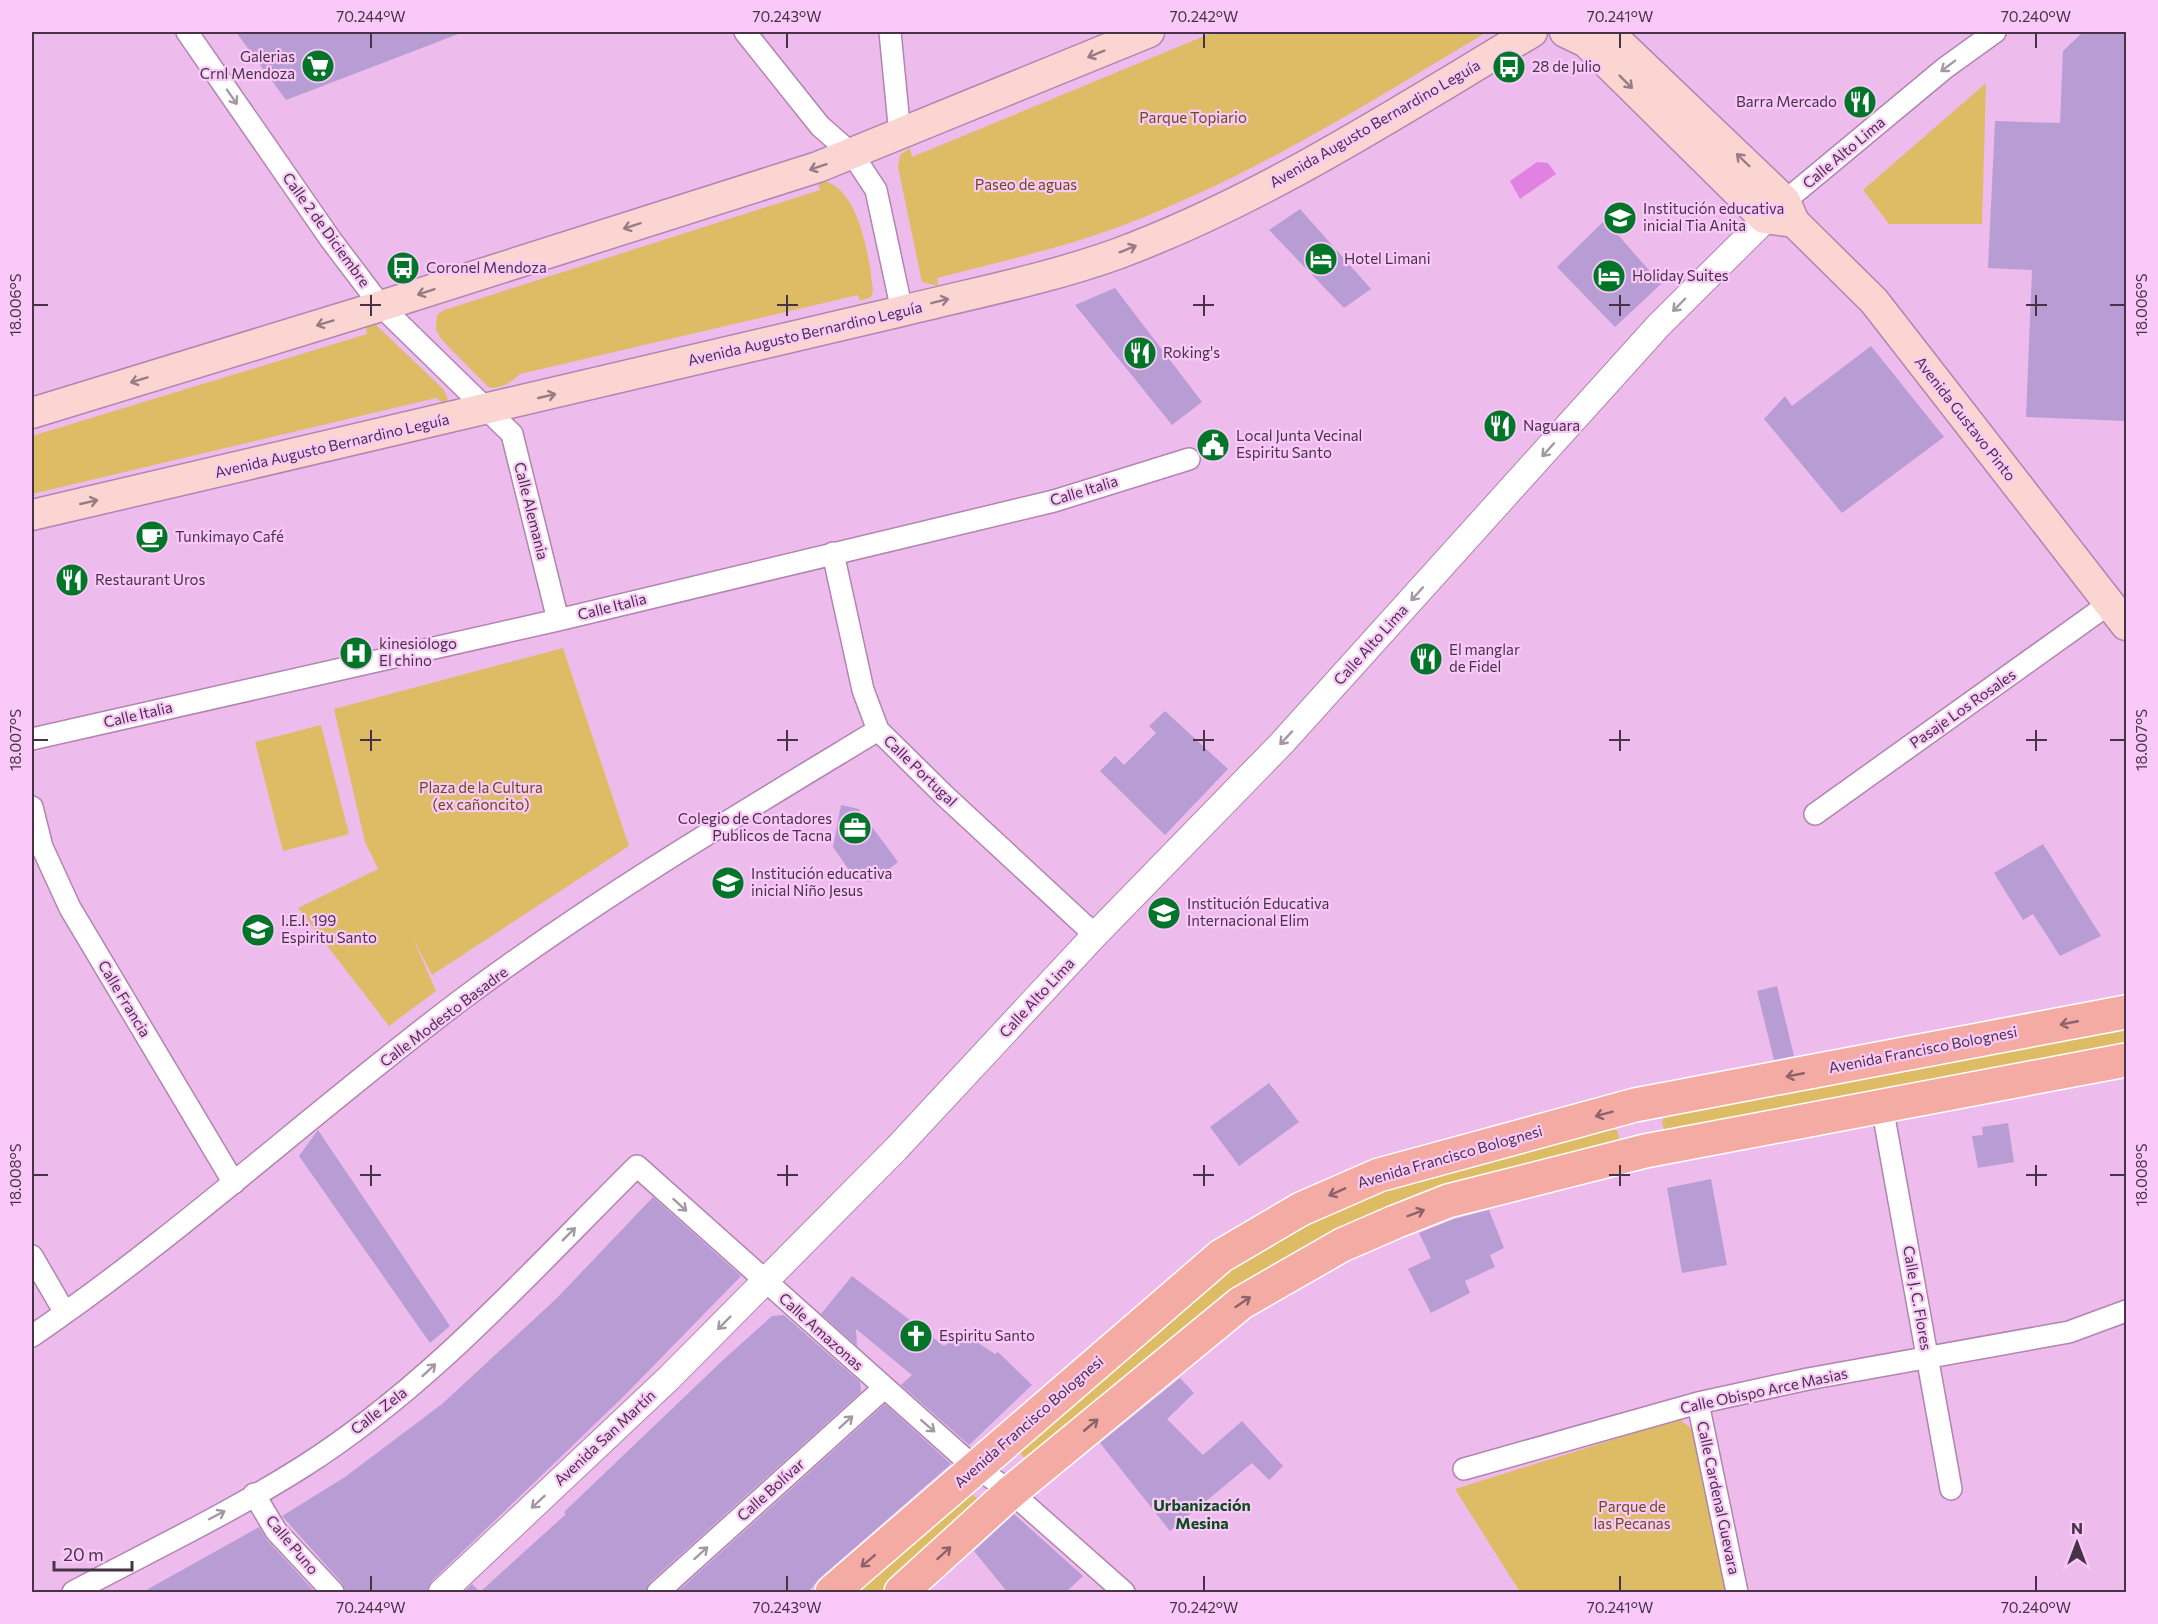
<svg xmlns="http://www.w3.org/2000/svg" width="2158" height="1624" font-family="Commissioner,sans-serif">
	<style>
		.green { fill: #debb65 }
		.water { fill: #e181e1 }
		.building { fill: #b89dd4 }
		.lines { fill: none; stroke-linecap: round; stroke-linejoin: round }
		.minor-casing { stroke: #b284b1; stroke-width: 24 }
		.tertiary-casing { stroke: #b284b1; stroke-width: 28 }
		.secondary-casing { stroke: #b284b1; stroke-width: 33 }
		.primary-casing { stroke: #fff; stroke-width: 36 }
		.minor { stroke: #fff; stroke-width: 21 }
		.tertiary { stroke: #fff; stroke-width: 26 }
		.secondary { stroke: #fad5d2; stroke-width: 30 }
		.primary { stroke: #f4aba4; stroke-width: 33 }
		.oneway { stroke: #977c85 }
		.oneway2 { stroke: #a299a2 }
		.oneway3 { stroke: #8c636c }
		.ticks { fill: none; stroke: #463346; stroke-width: 2 }
		.labels { text-anchor: middle; stroke-width: 4.5; stroke-linejoin: round; paint-order: stroke }
		.poi-label { font-size: 15px; fill: #463346; stroke: #fbc9f9; text-anchor: start }
		.park-label { font-size: 15px; fill: #654f15; stroke: #fbc9f9 }
		.street-label { font-size: 15px; fill: #463346; stroke: #fbc9f9 }
		.neighbourhood-label { font-size: 16px; font-weight: bold; fill: #0c4c1c; stroke: #fbc9f9 }
		.neatline { fill: none; stroke: #463346; stroke-width: 2 }
		.ticks-label { font-size: 15px; text-anchor: middle; fill: #463346 }
	</style>
	<rect width="100%" height="100%" fill="#edbcec"/>
	<path class="green" d="M 1214,32 L 1487,32 C 1368,103 1252,177 1121,226 C 1062,248 999,262 937,278 L 938,286 L 922,282 L 898,167 L 900,155 L 910,148 L 912,157 Z
		M 1986,83 L 1982,224 L 1889,224 L 1863,190 Z
		M 825,181 C 860,191 870,261 873,291 L 871,297 L 860,301 L 858,295 L 520,374 C 511,382 501,390 488,387 L 442,340 L 436,330 L 437,315 L 444,310 L 820,190 L 818,183 Z
		M 375,324 L 444,390 L 448,400 L 443,403 L 436,398 L 32,494 L 32,436 L 367,334 L 366,326 Z
		M 563,648 L 629,846 L 432,975 L 412,936 L 436,991 L 389,1026 L 298,908 L 378,869 L 365,842 L 334,709 Z
		M 321,725 L 349,834 L 283,851 L 255,742 Z
		M 2126,1023 L 2126,1046 L 1665,1132 L 1662,1122 L 1668,1111 Z
		M 1603,1128 L 1617,1130 L 1620,1141 L 1395,1213 L 1026,1460 L 1019,1451 L 1209,1276 L 1379,1186 Z
		M 1679,1419 L 1692,1429 L 1695,1441 L 1726,1592 L 1520,1592 L 1455,1489 Z
		M 968,1491 L 978,1499 L 980,1511 L 891,1592 L 843,1592 Z"/>
	<path class="water" d="M 1537,162 L 1548,163 L 1556,174 L 1520,199 L 1510,181 Z"/>
	<path class="building" d="M 236,32 L 460,32 L 461,33 L 286,100 Z
		M 2083,32 L 2127,32 L 2127,421 L 2026,417 L 2032,270 L 1988,268 L 1995,121 L 2060,123 L 2063,51 Z
		M 1300,209 L 1371,289 L 1344,308 L 1269,230 Z
		M 1605,220 L 1661,284 L 1615,327 L 1557,267 Z
		M 1115,288 L 1202,402 L 1172,425 L 1075,305 Z
		M 1871,346 L 1944,437 L 1842,513 L 1764,419 L 1785,396 L 1792,406 Z
		M 1165,711 L 1228,769 L 1165,835 L 1100,771 L 1115,756 L 1124,765 L 1156,733 L 1149,726 Z
		M 841,805 L 859,809 L 898,862 L 872,882 L 856,880 L 833,847 Z
		M 2043,844 L 2101,936 L 2060,956 L 2033,914 L 2023,920 L 1994,873 Z
		M 1777,986 L 1794,1056 L 1774,1060 L 1757,991 Z
		M 1269,1083 L 1299,1122 L 1239,1166 L 1210,1127 Z
		M 2008,1123 L 2014,1162 L 1978,1168 L 1972,1136 L 1983,1135 L 1982,1127 Z
		M 318,1130 L 450,1326 L 430,1343 L 299,1156 Z
		M 1711,1179 L 1727,1265 L 1682,1273 L 1667,1188 Z
		M 653,1197 L 741,1276 L 624,1396 L 432,1581 L 427,1593 L 345,1593 L 342,1583 L 282,1516 L 345,1477 L 442,1404 L 557,1298 Z
		M 1489,1210 L 1504,1248 L 1490,1255 L 1495,1267 L 1465,1281 L 1470,1293 L 1431,1313 L 1408,1269 L 1431,1258 L 1419,1233 L 1454,1219 Z
		M 852,1276 L 944,1346 L 957,1336 L 969,1337 L 995,1354 L 998,1352 L 1032,1385 L 969,1445 L 901,1385 L 912,1375 L 856,1329 L 857,1346 L 821,1314 Z
		M 784,1315 L 860,1382 L 861,1392 L 649,1583 L 646,1593 L 463,1593 L 472,1584 L 480,1592 L 566,1514 L 564,1512 L 723,1360 L 772,1316 Z
		M 1180,1378 L 1194,1393 L 1167,1419 L 1203,1455 L 1242,1421 L 1283,1466 L 1269,1480 L 1252,1463 L 1170,1531 L 1100,1443 Z
		M 885,1404 L 951,1464 L 820,1578 L 807,1593 L 676,1593 Z
		M 1014,1514 L 1083,1576 L 1065,1593 L 1008,1593 L 974,1551 Z
		M 259,1527 L 267,1540 L 316,1593 L 141,1593 Z"/>
	<g class="lines">
		<defs>
			<path id="minor" d="M 187,32 L 331,240 L 381,306 L 512,434 L 558,620
				M 745,32 L 820,126 L 853,155 L 876,190 L 902,311
				M 890,32 L 900,135
				M 1785,201 L 1945,68 L 1995,32
				M 833,553 L 863,690 L 878,730 L 945,796 L 1095,935
				M 32,739 L 558,620 L 1054,501 L 1189,459
				M 32,807 L 42,847 L 70,908 L 234,1183
				M 1815,814 L 2110,603
				M 1882,1106 L 1951,1489
				M 32,1256 L 65,1313
				M 32,1336 C 183,1233 318,1107 465,997 C 596,899 738,815 878,730
				M 1698,1403 L 1737,1592
				M 1464,1469 L 1698,1403 L 1808,1379 L 2069,1332 L 2126,1311
				M 254,1494 L 276,1531 L 333,1592
				M 73,1592 C 150,1551 230,1513 304,1466 C 430,1386 532,1270 637,1166 L 965,1459 L 1011,1492 L 1124,1592
				M 658,1592 L 884,1388"/>
			<path id="tertiary" d="M 442,1592 L 669,1378 L 896,1149 L 1095,935 L 1282,743 L 1659,325 L 1778,207"/>
			<path id="secondary" d="M 1565,32 L 1586,42 L 1764,218 L 1794,222
				M 1608,32 L 1785,201 L 1794,222 L 1874,301 L 2126,625
				M 32,413 L 381,306 L 818,167 L 1149,32
				M 32,515 L 902,311 C 974,293 1047,279 1117,254 C 1265,199 1397,112 1532,32"/>
			<path id="primary" d="M 832,1592 L 1221,1256 L 1301,1209 L 1379,1175 L 1635,1105 L 2126,1012
				M 901,1592 L 1011,1492 L 1241,1303 L 1342,1245 L 1395,1222 L 1448,1201 L 1645,1151 L 2126,1060"/>
		</defs>
		<use href="#minor" class="minor-casing"/>
		<use href="#tertiary" class="tertiary-casing"/>
		<use href="#secondary" class="secondary-casing"/>
		<use href="#primary" class="primary-casing"/>
		<use href="#minor" class="minor"/>
		<use href="#tertiary" class="tertiary"/>
		<use href="#secondary" class="secondary"/>
		<use href="#primary" class="primary"/>
	</g>
	<defs><path id="oneway-shaft" d="M-6 0H5M1.5-3L5.5 0L1.5 3" fill="none" stroke-width="1.6" stroke-linecap="round" stroke-linejoin="round" transform="scale(1.5)"/></defs>
	<g class="oneway">
		<use href="#oneway-shaft" transform="translate(1096 54) rotate(158)"/>
		<use href="#oneway-shaft" transform="translate(1626 82) rotate(45)"/>
		<use href="#oneway-shaft" transform="translate(1743 160) rotate(-136)"/>
		<use href="#oneway-shaft" transform="translate(818 167) rotate(161)"/>
		<use href="#oneway-shaft" transform="translate(632 226) rotate(162)"/>
		<use href="#oneway-shaft" transform="translate(1128 249) rotate(-22)"/>
		<use href="#oneway-shaft" transform="translate(426 292) rotate(162)"/>
		<use href="#oneway-shaft" transform="translate(940 301) rotate(-14)"/>
		<use href="#oneway-shaft" transform="translate(325 323) rotate(163)"/>
		<use href="#oneway-shaft" transform="translate(139 380) rotate(163)"/>
		<use href="#oneway-shaft" transform="translate(547 396) rotate(-13)"/>
		<use href="#oneway-shaft" transform="translate(89 502) rotate(-13)"/>
	</g>
	<g class="oneway2">
		<use href="#oneway-shaft" transform="translate(1948 66) rotate(143)"/>
		<use href="#oneway-shaft" transform="translate(232 97) rotate(55)"/>
		<use href="#oneway-shaft" transform="translate(1679 305) rotate(134)"/>
		<use href="#oneway-shaft" transform="translate(1548 450) rotate(132)"/>
		<use href="#oneway-shaft" transform="translate(1417 594) rotate(132)"/>
		<use href="#oneway-shaft" transform="translate(1286 738) rotate(133)"/>
		<use href="#oneway-shaft" transform="translate(680 1205) rotate(42)"/>
		<use href="#oneway-shaft" transform="translate(569 1234) rotate(-45)"/>
		<use href="#oneway-shaft" transform="translate(724 1323) rotate(135)"/>
		<use href="#oneway-shaft" transform="translate(429 1370) rotate(-43)"/>
		<use href="#oneway-shaft" transform="translate(846 1422) rotate(-42)"/>
		<use href="#oneway-shaft" transform="translate(928 1426) rotate(41)"/>
		<use href="#oneway-shaft" transform="translate(538 1502) rotate(137)"/>
		<use href="#oneway-shaft" transform="translate(217 1515) rotate(-28)"/>
		<use href="#oneway-shaft" transform="translate(701 1553) rotate(-42)"/>
	</g>
	<g class="oneway3">
		<use href="#oneway-shaft" transform="translate(2069 1023) rotate(169)"/>
		<use href="#oneway-shaft" transform="translate(1795 1075) rotate(169)"/>
		<use href="#oneway-shaft" transform="translate(1604 1114) rotate(165)"/>
		<use href="#oneway-shaft" transform="translate(1337 1192) rotate(156)"/>
		<use href="#oneway-shaft" transform="translate(1416 1213) rotate(-21)"/>
		<use href="#oneway-shaft" transform="translate(1243 1302) rotate(-34)"/>
		<use href="#oneway-shaft" transform="translate(1091 1425) rotate(-40)"/>
		<use href="#oneway-shaft" transform="translate(944 1553) rotate(-42)"/>
		<use href="#oneway-shaft" transform="translate(868 1561) rotate(139)"/>
	</g>
	<path class="ticks" d="M 371,33 L 371,48M 787,33 L 787,48M 1204,33 L 1204,48M 1620,33 L 1620,48M 2036,33 L 2036,48M 371,295 L 371,316M 787,295 L 787,316M 1204,295 L 1204,316M 1620,295 L 1620,316M 2036,295 L 2036,316M 33,305 L 48,305M 360,305 L 381,305M 777,305 L 798,305M 1193,305 L 1214,305M 1609,305 L 1630,305M 2026,305 L 2047,305M 2110,305 L 2125,305M 371,730 L 371,751M 787,730 L 787,751M 1204,730 L 1204,751M 1620,730 L 1620,751M 2036,730 L 2036,751M 33,740 L 48,740M 360,740 L 381,740M 777,740 L 798,740M 1193,740 L 1214,740M 1609,740 L 1630,740M 2026,740 L 2047,740M 2110,740 L 2125,740M 371,1165 L 371,1186M 787,1165 L 787,1186M 1204,1165 L 1204,1186M 1620,1165 L 1620,1186M 2036,1165 L 2036,1186M 33,1175 L 48,1175M 360,1175 L 381,1175M 777,1175 L 798,1175M 1193,1175 L 1214,1175M 1609,1175 L 1630,1175M 2026,1175 L 2047,1175M 2110,1175 L 2125,1175M 371,1576 L 371,1591M 787,1576 L 787,1591M 1204,1576 L 1204,1591M 1620,1576 L 1620,1591M 2036,1576 L 2036,1591"/>
	<defs>
		<symbol id="supermarket-disc" viewBox="-11 -11 22 22"><circle r="9.5" fill="#037529" stroke="#fbc9f9"/><path d="M-6-5.5h2.5l.6 2H6L4.5 2H-2.5L-4.4-4H-6ZM-1.5 3.2a1.3 1.3 0 1 0 .1 0ZM3 3.2a1.3 1.3 0 1 0 .1 0Z" fill="#fff"/></symbol>
		<symbol id="bus-disc" viewBox="-11 -11 22 22"><circle r="9.5" fill="#037529" stroke="#fbc9f9"/><path d="M-5-6H5V4H4V6H2V4H-2V6H-4V4H-5ZM-3.5-4V0h7V-4ZM-3.5 1.2v1.5H-2V1.2ZM2 1.2v1.5H3.5V1.2Z" fill="#fff"/></symbol>
		<symbol id="restaurant-disc" viewBox="-11 -11 22 22"><circle r="9.5" fill="#037529" stroke="#fbc9f9"/><path d="M-5-6h1v4h1v-4h1v4h1v-4h1v5L-1.5 .5V6h-2V.5L-5-1ZM5-6V6H3V1.5H1.5Q1.5-4 5-6Z" fill="#fff"/></symbol>
		<symbol id="school-disc" viewBox="-11 -11 22 22"><circle r="9.5" fill="#037529" stroke="#fbc9f9"/><path d="M0-5L7-2L0 1L-7-2ZM-4 1L0 2.5L4 1V4Q0 6-4 4Z" fill="#fff"/></symbol>
		<symbol id="hotel-disc" viewBox="-11 -11 22 22"><circle r="9.5" fill="#037529" stroke="#fbc9f9"/><path d="M-6-4.5h1.5V1H6V5H4.5V3h-9V5H-6ZM-4 0a1.8 1.8 0 1 1 3.6 0ZM.5 0V-2.5h3Q6-2.5 6 0Z" fill="#fff"/></symbol>
		<symbol id="civic-disc" viewBox="-11 -11 22 22"><circle r="9.5" fill="#037529" stroke="#fbc9f9"/><path d="M-.6-6.5H3V-4.5H.6V-3L4-1V1h2V6H-6V1h2V-1L-.6-3ZM-1.2 2.5V6h2.4V2.5Z" fill="#fff"/></symbol>
		<symbol id="cafe-disc" viewBox="-11 -11 22 22"><circle r="9.5" fill="#037529" stroke="#fbc9f9"/><path d="M-5.5-4.5H6V0H3Q3 3.5 0 3.5H-2.5Q-5.5 3.5-5.5 0ZM3-3.2v2h1.7v-2ZM-6 4.5H4V6H-6Z" fill="#fff"/></symbol>
		<symbol id="hospital-disc" viewBox="-11 -11 22 22"><circle r="9.5" fill="#037529" stroke="#fbc9f9"/><path d="M-5-5h3v3.5h4V-5h3V5h-3V1.5h-4V5h-3Z" fill="#fff"/></symbol>
		<symbol id="office-disc" viewBox="-11 -11 22 22"><circle r="9.5" fill="#037529" stroke="#fbc9f9"/><path d="M-6-3h4V-5.5h4V-3h4V5H-6ZM-1-4.5V-3h2v-1.5ZM-6 0V1H6V0Z" fill="#fff"/></symbol>
		<symbol id="church-disc" viewBox="-11 -11 22 22"><circle r="9.5" fill="#037529" stroke="#fbc9f9"/><path d="M-1.2-6h2.4v3.5h3.3v2.4h-3.3V6h-2.4V-.1h-3.3v-2.4h3.3Z" fill="#fff"/></symbol>
	</defs>
	<g fill-rule="evenodd">
		<use href="#supermarket-disc" x="299" y="47" width="38" height="38"/>
		<use href="#bus-disc" x="1490" y="48" width="38" height="38"/>
		<use href="#restaurant-disc" x="1841" y="83" width="38" height="38"/>
		<use href="#school-disc" x="1601" y="199" width="38" height="38"/>
		<use href="#hotel-disc" x="1302" y="240" width="38" height="38"/>
		<use href="#bus-disc" x="384" y="249" width="38" height="38"/>
		<use href="#hotel-disc" x="1590" y="257" width="38" height="38"/>
		<use href="#restaurant-disc" x="1121" y="334" width="38" height="38"/>
		<use href="#restaurant-disc" x="1481" y="407" width="38" height="38"/>
		<use href="#civic-disc" x="1194" y="426" width="38" height="38"/>
		<use href="#cafe-disc" x="133" y="518" width="38" height="38"/>
		<use href="#restaurant-disc" x="53" y="561" width="38" height="38"/>
		<use href="#hospital-disc" x="337" y="634" width="38" height="38"/>
		<use href="#restaurant-disc" x="1407" y="640" width="38" height="38"/>
		<use href="#office-disc" x="836" y="809" width="38" height="38"/>
		<use href="#school-disc" x="709" y="864" width="38" height="38"/>
		<use href="#school-disc" x="1145" y="894" width="38" height="38"/>
		<use href="#school-disc" x="239" y="911" width="38" height="38"/>
		<use href="#church-disc" x="897" y="1317" width="38" height="38"/>
	</g>
	<g class="labels">
		<g class="poi-label">
			<text x="295" y="62" text-anchor="end">Galerias<tspan x="295" dy="17">Crnl Mendoza</tspan></text>
			<text x="1532" y="72">28 de Julio</text>
			<text x="1837" y="107" text-anchor="end">Barra Mercado</text>
			<text x="1643" y="214">Institución educativa<tspan x="1643" dy="17">inicial Tia Anita</tspan></text>
			<text x="1344" y="264">Hotel Limani</text>
			<text x="426" y="273">Coronel Mendoza</text>
			<text x="1632" y="281">Holiday Suites</text>
			<text x="1163" y="358">Roking's</text>
			<text x="1523" y="431">Naguara</text>
			<text x="1236" y="441">Local Junta Vecinal<tspan x="1236" dy="17">Espiritu Santo</tspan></text>
			<text x="175" y="542">Tunkimayo Café</text>
			<text x="95" y="585">Restaurant Uros</text>
			<text x="379" y="649">kinesiologo<tspan x="379" dy="17">El chino</tspan></text>
			<text x="1449" y="655">El manglar<tspan x="1449" dy="17">de Fidel</tspan></text>
			<text x="832" y="824" text-anchor="end">Colegio de Contadores<tspan x="832" dy="17">Publicos de Tacna</tspan></text>
			<text x="751" y="879">Institución educativa<tspan x="751" dy="17">inicial Niño Jesus</tspan></text>
			<text x="1187" y="909">Institución Educativa<tspan x="1187" dy="17">Internacional Elim</tspan></text>
			<text x="281" y="926">I.E.I. 199<tspan x="281" dy="17">Espiritu Santo</tspan></text>
			<text x="939" y="1341">Espiritu Santo</text>
		</g>
		<g class="park-label">
			<text x="1193" y="123">Parque Topiario</text>
			<text x="1026" y="190">Paseo de aguas</text>
			<text x="481" y="793">Plaza de la Cultura<tspan x="481" dy="17">(ex cañoncito)</tspan></text>
			<text x="1632" y="1512">Parque de<tspan x="1632" dy="17">las Pecanas</tspan></text>
		</g>
		<g class="street-label">
			<text transform="translate(1375 124) rotate(-30)" y="5">Avenida Augusto Bernardino Leguía</text>
			<text transform="translate(1844 153) rotate(-40)" y="5">Calle Alto Lima</text>
			<text transform="translate(326 230) rotate(54)" y="5">Calle 2 de Diciembre</text>
			<text transform="translate(805 334) rotate(-13)" y="5">Avenida Augusto Bernardino Leguía</text>
			<text transform="translate(1965 419) rotate(52)" y="5">Avenida Gustavo Pinto</text>
			<text transform="translate(332 446) rotate(-13)" y="5">Avenida Augusto Bernardino Leguía</text>
			<text transform="translate(1084 491) rotate(-17)" y="5">Calle Italia</text>
			<text transform="translate(531 511) rotate(76)" y="5">Calle Alemania</text>
			<text transform="translate(612 607) rotate(-14)" y="5">Calle Italia</text>
			<text transform="translate(1371 645) rotate(-48)" y="5">Calle Alto Lima</text>
			<text transform="translate(1963 709) rotate(-35)" y="5">Pasaje Los Rosales</text>
			<text transform="translate(138 715) rotate(-13)" y="5">Calle Italia</text>
			<text transform="translate(920 771) rotate(44)" y="5">Calle Portugal</text>
			<text transform="translate(1037 998) rotate(-47)" y="5">Calle Alto Lima</text>
			<text transform="translate(124 999) rotate(59)" y="5">Calle Francia</text>
			<text transform="translate(444 1017) rotate(-37)" y="5">Calle Modesto Basadre</text>
			<text transform="translate(1923 1050) rotate(-11)" y="5">Avenida Francisco Bolognesi</text>
			<text transform="translate(1450 1157) rotate(-16)" y="5">Avenida Francisco Bolognesi</text>
			<text transform="translate(1917 1298) rotate(80)" y="5">Calle J. C. Flores</text>
			<text transform="translate(821 1332) rotate(42)" y="5">Calle Amazonas</text>
			<text transform="translate(1764 1391) rotate(-12)" y="5">Calle Obispo Arce Masias</text>
			<text transform="translate(379 1411) rotate(-38)" y="5">Calle Zela</text>
			<text transform="translate(1029 1422) rotate(-41)" y="5">Avenida Francisco Bolognesi</text>
			<text transform="translate(605 1438) rotate(-43)" y="5">Avenida San Martín</text>
			<text transform="translate(771 1490) rotate(-42)" y="5">Calle Bolívar</text>
			<text transform="translate(1718 1498) rotate(78)" y="5">Calle Cardenal Guevara</text>
			<text transform="translate(292 1545) rotate(50)" y="5">Calle Puno</text>
		</g>
		<g class="neighbourhood-label">
			<text x="1202" y="1511">Urbanización<tspan x="1202" dy="18">Mesina</tspan></text>
		</g>
	</g>
	<rect width="2158" height="1624" fill="none" stroke="#fbc9f9" stroke-width="66"/>
	<g transform="translate(2077 1543)" stroke="#fbc9f9" stroke-width="4.5" paint-order="stroke">
	<path d="M0-4.5L10 22L0 15L-10 22Z" fill="#463346"/>
	<text y="-9" font-size="16" font-weight="bold" text-anchor="middle" fill="#463346">N</text>
	</g>
	<path d="M54 1561v9h78v-9" fill="none" stroke="#463346" stroke-width="3"/>
	<text x="63" y="1561" font-size="18" fill="#463346" stroke="#fbc9f9" stroke-width="4.5" paint-order="stroke">20 m</text>
	<rect x="33" y="33" width="2092" height="1558" class="neatline"/>
	<g class="ticks-label">
		<text x="371" y="22">70.244°W</text>
		<text x="787" y="22">70.243°W</text>
		<text x="1204" y="22">70.242°W</text>
		<text x="1620" y="22">70.241°W</text>
		<text x="2036" y="22">70.240°W</text>
		<text transform="translate(16 305) rotate(-90)" y="5">18.006°S</text>
		<text transform="translate(2142 305) rotate(-90)" y="5">18.006°S</text>
		<text transform="translate(16 740) rotate(-90)" y="5">18.007°S</text>
		<text transform="translate(2142 740) rotate(-90)" y="5">18.007°S</text>
		<text transform="translate(16 1175) rotate(-90)" y="5">18.008°S</text>
		<text transform="translate(2142 1175) rotate(-90)" y="5">18.008°S</text>
		<text x="371" y="1613">70.244°W</text>
		<text x="787" y="1613">70.243°W</text>
		<text x="1204" y="1613">70.242°W</text>
		<text x="1620" y="1613">70.241°W</text>
		<text x="2036" y="1613">70.240°W</text>
	</g>
</svg>
